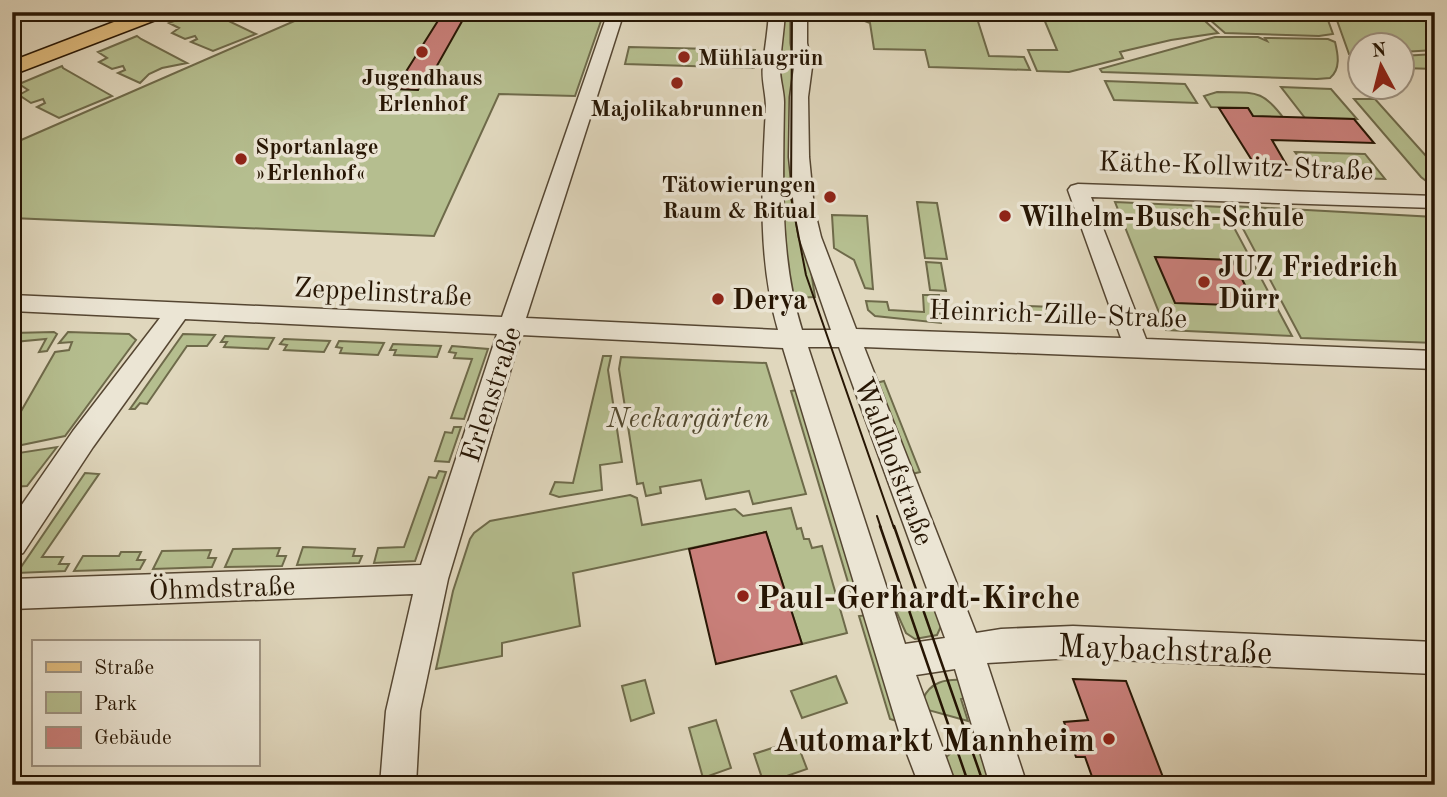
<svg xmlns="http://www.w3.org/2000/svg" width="1447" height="797" font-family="'Old Standard TT',serif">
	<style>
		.green { fill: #b5be8f; stroke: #6e6a4a; stroke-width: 2 }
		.building { fill: #c97f7a; stroke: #271604; stroke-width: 2 }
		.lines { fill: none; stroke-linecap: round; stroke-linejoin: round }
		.minor-casing { stroke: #554632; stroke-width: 3 }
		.major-casing { stroke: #271604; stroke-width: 3 }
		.minor { fill: #ebe5d4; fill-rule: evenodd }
		.major { fill: #e0bc7e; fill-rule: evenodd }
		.tram-far1 { stroke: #271604; stroke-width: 2 }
		.tram { stroke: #271604; stroke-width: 2.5 }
		.poi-dot { fill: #8f2418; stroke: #ebe5d4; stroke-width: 2.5 }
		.labels { text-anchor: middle; stroke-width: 7; stroke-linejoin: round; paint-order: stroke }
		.far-poi-label { font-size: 23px; font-weight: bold; fill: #271604; stroke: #ebe5d4; text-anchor: start }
		.street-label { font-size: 28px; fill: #271604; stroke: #ebe5d4 }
		.poi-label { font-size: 28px; font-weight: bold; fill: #271604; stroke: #ebe5d4; text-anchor: start }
		.park-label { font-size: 28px; font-style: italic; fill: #52482e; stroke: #ebe5d4 }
		.near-poi-label { font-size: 33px; font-weight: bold; fill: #271604; stroke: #ebe5d4; text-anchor: start }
		.near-street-label { font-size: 33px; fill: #271604; stroke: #ebe5d4 }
	</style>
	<rect width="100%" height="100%" fill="#e0d7bd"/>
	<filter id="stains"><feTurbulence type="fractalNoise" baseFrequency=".00286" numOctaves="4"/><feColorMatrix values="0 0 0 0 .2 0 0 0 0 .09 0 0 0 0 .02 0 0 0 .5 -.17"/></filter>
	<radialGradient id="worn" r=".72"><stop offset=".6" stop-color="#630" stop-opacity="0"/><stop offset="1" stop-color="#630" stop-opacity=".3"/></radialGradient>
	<path class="green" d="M 196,12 L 210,12 L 256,34 L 213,51 L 191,42 L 197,39 L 195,36 L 185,39 L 172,33 L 179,28 L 169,23 Z
		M 315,12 L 537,12 L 537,15 L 602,18 L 575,96 L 499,94 L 434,236 L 12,218 L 12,144 Z
		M 782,12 L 795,12 L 806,238 L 815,297 L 792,298 L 776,194 Z
		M 856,12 L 975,12 L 989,56 L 1024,57 L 1030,70 L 929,67 L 925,50 L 874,49 L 870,23 L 857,18 Z
		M 1041,12 L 1129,12 L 1204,20 L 1218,33 L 1171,40 L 1120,52 L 1123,58 L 1069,72 L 1037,71 L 1028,50 L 1057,50 Z
		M 1201,12 L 1243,12 L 1318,20 L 1316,12 L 1325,12 L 1333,34 L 1319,36 L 1225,33 Z
		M 1334,12 L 1435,12 L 1435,50 L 1402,52 L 1402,46 L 1360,46 L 1359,54 L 1349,54 Z
		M 137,36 L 141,39 L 187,63 L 162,68 L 149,74 L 140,83 L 118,73 L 125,70 L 123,66 L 112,69 L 99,62 L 107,58 L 98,52 Z
		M 1215,37 L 1258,37 L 1267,41 L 1265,38 L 1328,39 L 1335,42 C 1338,54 1341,69 1330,78 L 1317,79 L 1102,72 L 1100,69 Z
		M 629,47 L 755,50 L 754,68 L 625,64 Z
		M 1435,54 L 1435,69 L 1402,68 L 1402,56 Z
		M 62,66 L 63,68 L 112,96 L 59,118 L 37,107 L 45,103 L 43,99 L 31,103 L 19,95 L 28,90 L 19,84 Z
		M 1105,81 L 1185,84 L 1197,103 L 1114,100 Z
		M 1281,87 L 1331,89 L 1357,119 L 1305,118 Z
		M 1217,92 C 1254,93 1262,88 1285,120 L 1255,119 L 1248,108 L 1211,107 L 1204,96 Z
		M 1354,99 L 1375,99 L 1426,156 L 1435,156 L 1435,188 L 1421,177 Z
		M 1295,152 L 1365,154 L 1385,179 L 1313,177 Z
		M 917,202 L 937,203 L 947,259 L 925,258 Z
		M 1115,202 L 1223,207 L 1292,336 L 1166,330 Z
		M 1231,206 L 1435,217 L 1435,343 L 1301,338 Z
		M 832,215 L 867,216 L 873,289 L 865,288 L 854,260 L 834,248 Z
		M 926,262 L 941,263 L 946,291 L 930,290 Z
		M 923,295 L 939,295 L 941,323 L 875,316 L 868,310 L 866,301 L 887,302 L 889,310 L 924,312 Z
		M 1028,306 L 1079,308 L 1082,317 L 1031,315 Z
		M 54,332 L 57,334 L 47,351 L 39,352 L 46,339 L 14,342 L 12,345 L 12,333 Z
		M 68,332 L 129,334 L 136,340 L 65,436 L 12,447 L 12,427 L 55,352 L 69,350 L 72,342 L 59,343 Z
		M 183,334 L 215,335 L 207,346 L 187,346 L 147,404 L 140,403 L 135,409 L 130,409 Z
		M 225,336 L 274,338 L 268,349 L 224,347 L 227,342 L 221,342 Z
		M 284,339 L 330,341 L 324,352 L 284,350 L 287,345 L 280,344 Z
		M 339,341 L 384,343 L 378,355 L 340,353 L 342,348 L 336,347 Z
		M 393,344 L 441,346 L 437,357 L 394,355 L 396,350 L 390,350 Z
		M 452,346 L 488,349 L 464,419 L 451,418 L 472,359 L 454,358 L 456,353 L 449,352 Z
		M 603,356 L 611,356 L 608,370 L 622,462 L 600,465 L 602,490 L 559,497 L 550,494 L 555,482 L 573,483 Z
		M 621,357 L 766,363 L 806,494 L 753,504 L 749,491 L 706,499 L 701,480 L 660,487 L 661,493 L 646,496 L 643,483 L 637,484 L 619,369 Z
		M 884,381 L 920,472 L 912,474 L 876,383 Z
		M 797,390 L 862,597 L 853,599 L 791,391 Z
		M 454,427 L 461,427 L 449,462 L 435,461 L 445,432 L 452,433 Z
		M 57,447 L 27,486 L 12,487 L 12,454 Z
		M 439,471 L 446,472 L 415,561 L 374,563 L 378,548 L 404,547 L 429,477 L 436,478 Z
		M 85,473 L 99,474 L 42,557 L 63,557 L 59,564 L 69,564 L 65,571 L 17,573 Z
		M 630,495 L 637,498 L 642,525 L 735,509 L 743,516 L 791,508 L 797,529 L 801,528 L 804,539 L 809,539 L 812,548 L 822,546 L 847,633 L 802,644 L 766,532 L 573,573 L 580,626 L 502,643 L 502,656 L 436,669 L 453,591 L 470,539 L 474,533 L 490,521 Z
		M 303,547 L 355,549 L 353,556 L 362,556 L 359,563 L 297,565 Z
		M 280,548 L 277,556 L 286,556 L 282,566 L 225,567 L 233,549 Z
		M 211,550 L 208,558 L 216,558 L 212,567 L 153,569 L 162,551 Z
		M 121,552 L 141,552 L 137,560 L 145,560 L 140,569 L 74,571 L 83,556 L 119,556 Z
		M 934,604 L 942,624 L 937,635 L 915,639 L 906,633 L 896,611 Z
		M 867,615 L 906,724 L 890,719 L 859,616 Z
		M 836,676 L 847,703 L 802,718 L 791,691 Z
		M 645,680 L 654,713 L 631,721 L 622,686 Z
		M 963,680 L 972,697 L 961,699 L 968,721 L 928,710 L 923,699 C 930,682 945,679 963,680 Z
		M 716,720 L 731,768 L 703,778 L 689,728 Z
		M 945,732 L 983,739 L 999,785 L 955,785 L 944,759 L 951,753 Z
		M 796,740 L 807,769 L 764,784 L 754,754 Z"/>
	<path class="building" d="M 441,16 L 465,16 L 425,87 L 420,86 L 418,90 L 395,89 Z
		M 1219,108 L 1248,108 L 1253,116 L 1354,119 L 1374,143 L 1272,140 L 1290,171 L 1258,170 Z
		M 1155,257 L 1232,260 L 1256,306 L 1175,303 Z
		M 766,532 L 802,644 L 716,664 L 689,549 Z
		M 1073,679 L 1126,681 L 1166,785 L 1095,785 L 1085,757 L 1076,757 L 1064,722 L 1088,720 Z"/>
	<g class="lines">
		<defs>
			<path id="minor" d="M 608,12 L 624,12 L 526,318 L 778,330 C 757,257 762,182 766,108 C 766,93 761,79 763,65 C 765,47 768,30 769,12 L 785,12 C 784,30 781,47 780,65 C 779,77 784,90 784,102 C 783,179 779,256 802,330 L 831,330 L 799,237 L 794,208 L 789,157 L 790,97 L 794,67 L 791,43 L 791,12 L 807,12 L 807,43 L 812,67 L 808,97 L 809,157 L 814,208 L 821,237 L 856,329 L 1121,338 L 1068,190 L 1071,186 L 1078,184 L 1435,196 L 1435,208 L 1091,197 L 1146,339 L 1435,351 L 1435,369 L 864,347 L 976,633 L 1001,629 L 1073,626 L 1435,642 L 1435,674 L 1073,658 L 987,663 L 1027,785 L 990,785 L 955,669 L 916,675 L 956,785 L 919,785 L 901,738 L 783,348 L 521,335 L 448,579 L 420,711 L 416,785 L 380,785 L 386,711 L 413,594 L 12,609 L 12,579 L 421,565 L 497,334 L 185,319 L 93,447 L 23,553 L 12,557 L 12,519 L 73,431 L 160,318 L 12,311 L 12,295 L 502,317 ZM 808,347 L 839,347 L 945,638 L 905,644 Z"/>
			<path id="major" d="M 140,12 L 169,12 L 166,16 L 12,75 L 12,61 Z"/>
		</defs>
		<use href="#minor" class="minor-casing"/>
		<use href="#major" class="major-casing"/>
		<use href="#minor" class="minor"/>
		<use href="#major" class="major"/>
		<path class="tram-far1" d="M 792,12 L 791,197 L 806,275 L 894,528
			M 877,516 L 881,528"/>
		<path class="tram" d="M 880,526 L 969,785
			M 894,526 L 984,785"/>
	</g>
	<g class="poi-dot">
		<circle cx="422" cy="52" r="7"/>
		<circle cx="684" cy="57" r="7"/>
		<circle cx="677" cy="83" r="7"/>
		<circle cx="241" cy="159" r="7"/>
		<circle cx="830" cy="197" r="7"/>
		<circle cx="1005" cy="216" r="7"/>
		<circle cx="1204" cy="282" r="7"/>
		<circle cx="718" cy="299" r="7"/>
		<circle cx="743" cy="596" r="7"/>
		<circle cx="1109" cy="739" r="7"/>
	</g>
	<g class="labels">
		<g class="far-poi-label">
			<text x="698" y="65">Mühlaugrün</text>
			<text x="422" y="85" text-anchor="middle">Jugendhaus<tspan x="422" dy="26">Erlenhof</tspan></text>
			<text x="677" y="116" text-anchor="middle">Majolikabrunnen</text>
			<text x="255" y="154">Sportanlage<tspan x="255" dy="26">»Erlenhof«</tspan></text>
			<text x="816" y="192" text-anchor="end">Tätowierungen<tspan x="816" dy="26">Raum &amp; Ritual</tspan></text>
		</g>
		<g class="street-label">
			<text transform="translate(1236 165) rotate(2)" y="10">Käthe-Kollwitz-Straße</text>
			<text transform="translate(383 291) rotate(3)" y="10">Zeppelinstraße</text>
			<text transform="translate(1058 313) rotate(2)" y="10">Heinrich-Zille-Straße</text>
			<text transform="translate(490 394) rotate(-72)" y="10">Erlenstraße</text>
			<text transform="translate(895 461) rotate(69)" y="10">Waldhofstraße</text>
			<text transform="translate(222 587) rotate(-2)" y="10">Öhmdstraße</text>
		</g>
		<g class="poi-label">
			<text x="1019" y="226">Wilhelm-Busch-Schule</text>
			<text x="1218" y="276">JUZ Friedrich<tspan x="1218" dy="32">Dürr</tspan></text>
			<text x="732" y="309">Derya</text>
		</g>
		<g class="park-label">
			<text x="688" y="427">Neckargärten</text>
		</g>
		<g class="near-poi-label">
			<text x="757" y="608">Paul-Gerhardt-Kirche</text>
			<text x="1095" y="751" text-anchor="end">Automarkt Mannheim</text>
		</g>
		<g class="near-street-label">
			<text transform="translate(1165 648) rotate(2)" y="12">Maybachstraße</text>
		</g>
	</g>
	<rect width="1447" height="797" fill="none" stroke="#e0d7bd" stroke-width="42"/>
	<rect x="14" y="14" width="1419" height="769" fill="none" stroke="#271604" stroke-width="3.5"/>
	<rect x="21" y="21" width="1405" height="755" fill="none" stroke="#271604" stroke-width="2"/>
	<rect x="32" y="640" width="228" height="126" fill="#ebe5d4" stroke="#9d9281" stroke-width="2"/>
	<rect x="46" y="662" width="35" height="10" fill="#e0bc7e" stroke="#9d9281" stroke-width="2"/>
	<text x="94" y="674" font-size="21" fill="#271604">Straße</text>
	<rect x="46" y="692" width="35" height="21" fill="#b5be8f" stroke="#9d9281" stroke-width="2"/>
	<text x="94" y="710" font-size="21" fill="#271604">Park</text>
	<rect x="46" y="727" width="35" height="21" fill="#c97f7a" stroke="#9d9281" stroke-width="2"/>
	<text x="94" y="744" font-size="21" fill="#271604">Gebäude</text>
	<g transform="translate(1381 66) rotate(353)"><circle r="33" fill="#ebe5d4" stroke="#9d9281" stroke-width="2"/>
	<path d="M0-5L12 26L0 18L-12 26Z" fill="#8f2418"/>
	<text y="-10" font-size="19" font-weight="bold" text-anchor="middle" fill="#271604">N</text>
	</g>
	<rect width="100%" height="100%" filter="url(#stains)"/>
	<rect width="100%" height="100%" fill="url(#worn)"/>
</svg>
